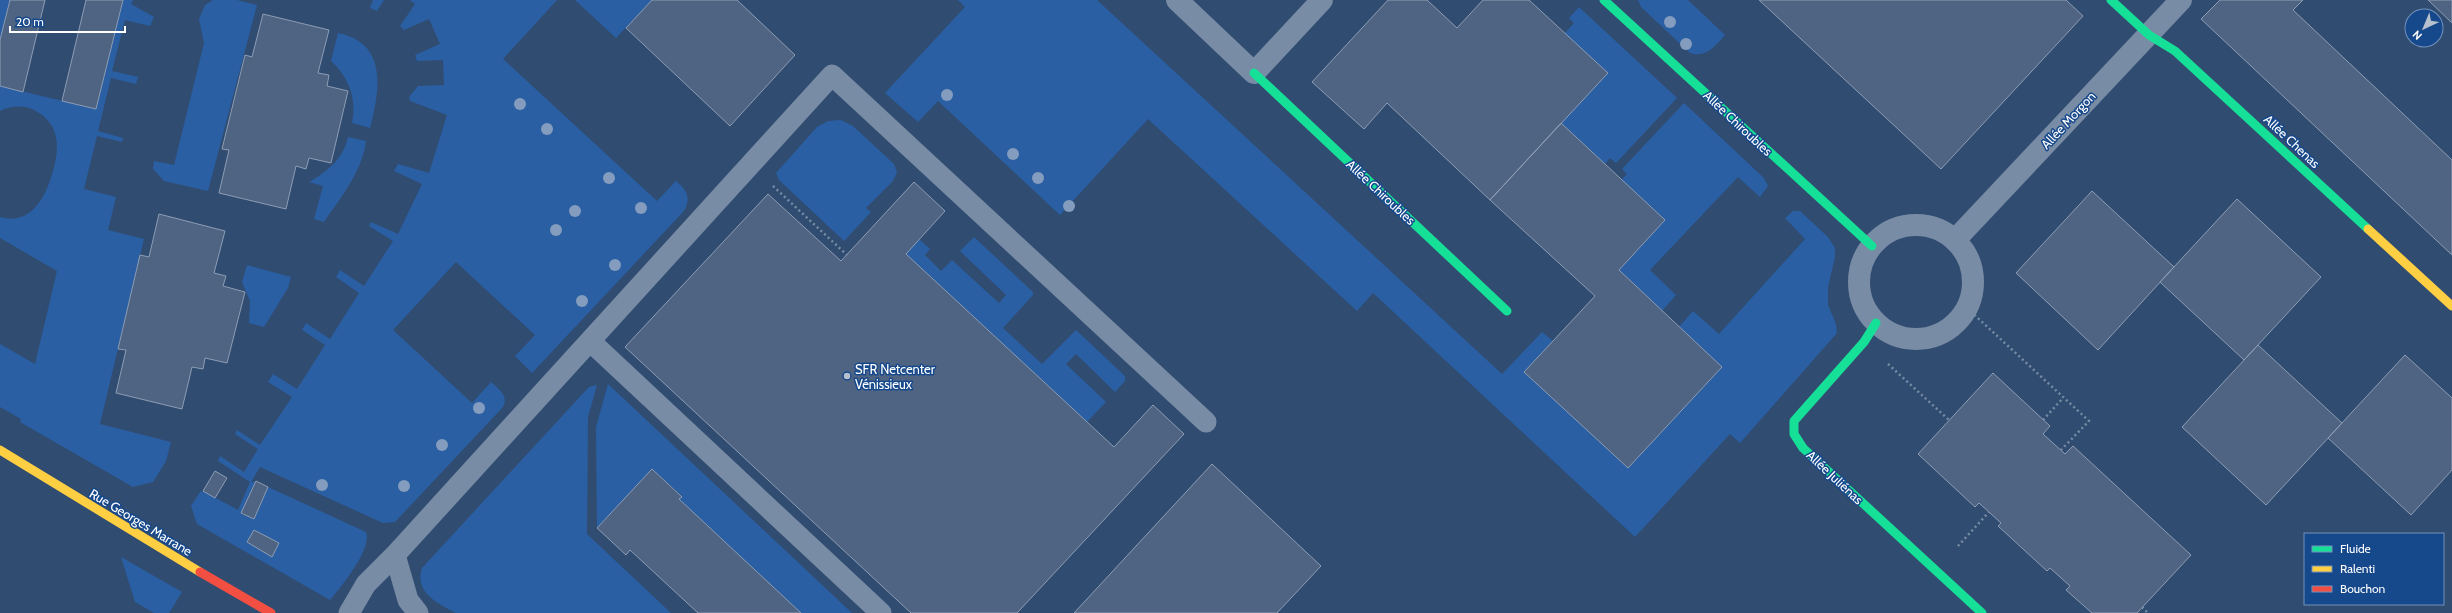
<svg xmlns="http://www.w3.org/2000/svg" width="2452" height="613" font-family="Cabin,sans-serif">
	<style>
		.green { fill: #2a5fa3 }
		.building { fill: #4e6482; stroke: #8d9db4 }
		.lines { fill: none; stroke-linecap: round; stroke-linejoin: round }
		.path { stroke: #788ca5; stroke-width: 2.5; stroke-dasharray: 2 3; stroke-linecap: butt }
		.lane { stroke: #788ca5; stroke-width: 21 }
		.street { stroke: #788ca5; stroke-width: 22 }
		.fast { stroke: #16e098; stroke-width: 9 }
		.slow { stroke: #ffcf43; stroke-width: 9 }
		.jam { stroke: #f24e42; stroke-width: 9 }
		.tree { fill: #849cbd }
		.poi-dot { fill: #b7c0cd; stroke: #16488c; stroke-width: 1.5 }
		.labels { text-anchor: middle; stroke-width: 3; stroke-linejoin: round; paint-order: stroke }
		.street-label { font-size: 13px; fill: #fff; stroke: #16488c }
		.poi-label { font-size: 13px; fill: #fff; stroke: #16488c; text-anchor: start }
	</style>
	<rect width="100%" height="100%" fill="#314c71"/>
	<path class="green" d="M 0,0 L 10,0 L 0,40 Z
		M 123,0 L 133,0 L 131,4 L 154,17 L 150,26 L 125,20 L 112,71 L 138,77 L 136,84 L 111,78 L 98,131 L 123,138 L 122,142 L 97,136 L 84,189 L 116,197 L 108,230 L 144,239 L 100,424 L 171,442 L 166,461 L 153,482 L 133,487 L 20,422 L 21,419 L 0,407 L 0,344 L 35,364 L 57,271 L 0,238 L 0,217 C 32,226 46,196 53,171 C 60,146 60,122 32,109 C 23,105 9,106 0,111 L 0,86 L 96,109 Z
		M 213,0 L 237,0 L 257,5 L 208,191 L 164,181 L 153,169 L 154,161 L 174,165 L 204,43 L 199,19 L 205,5 Z
		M 373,0 L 384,0 L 377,11 L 370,8 Z
		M 410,0 L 557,0 L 503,59 L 657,201 L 676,181 C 687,190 692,199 683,212 L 532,373 L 515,356 L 535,335 L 456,262 L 393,330 L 472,403 L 491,382 C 499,389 509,396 503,407 L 395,522 L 383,523 L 260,467 L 251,482 L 256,481 L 241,514 L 254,519 L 268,487 L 366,532 C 373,548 340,588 330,600 L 197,524 L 191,506 L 200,492 L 203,491 L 238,510 L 250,482 L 218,461 L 220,456 L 244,472 L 258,449 L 235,434 L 237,430 L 260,445 L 292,397 L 268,382 L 273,374 L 297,389 L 325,345 L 302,330 L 306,323 L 330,339 L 359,293 L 336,277 L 340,270 L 364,286 L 393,241 L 369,226 L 371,222 L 398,234 L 422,184 L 394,171 L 398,164 L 429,173 L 447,115 L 410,101 L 409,97 L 418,86 L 444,85 L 443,60 L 417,61 L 415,55 L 440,44 L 429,19 L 404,30 L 400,26 L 415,4 Z
		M 575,0 L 652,0 L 616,38 Z
		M 958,0 L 1097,0 L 1502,374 L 1542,332 L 1553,341 L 1525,372 L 1628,468 L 1722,367 L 1679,327 L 1693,311 L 1719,334 L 1805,239 L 1785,218 L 1793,211 L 1800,211 L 1828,237 L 1835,248 L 1835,257 L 1828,287 L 1828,305 L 1836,324 L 1837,333 L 1740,443 L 1730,434 L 1635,537 L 1373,293 L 1357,311 L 1148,119 L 1060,215 L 938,101 L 918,122 L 885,93 L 965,7 Z
		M 1638,0 L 1688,0 L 1725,35 C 1715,46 1707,58 1690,53 L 1641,7 Z
		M 1579,7 L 1677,98 L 1616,163 L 1610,158 L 1605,164 L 1561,123 L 1565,33 L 1574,23 L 1569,18 Z
		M 338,33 C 388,43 380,90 370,128 L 352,123 C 357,99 349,77 331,61 Z
		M 1684,103 L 1764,178 L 1768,186 L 1760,197 L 1738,177 L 1650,270 L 1676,295 L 1662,311 L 1619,270 L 1665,220 L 1621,180 L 1627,174 L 1622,169 Z
		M 841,120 L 853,126 L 894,164 L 897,172 L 893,181 L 866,208 L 871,212 L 844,241 L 779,180 L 776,173 L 817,127 L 828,121 Z
		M 348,137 L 366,141 C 362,172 341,197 324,222 L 314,219 L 323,186 L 309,182 C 328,171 343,159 348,137 Z
		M 974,237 L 1033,292 L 1033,295 L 1003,328 L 1042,364 L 1076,330 L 1125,376 L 1125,381 L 1115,392 L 1076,354 L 1066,364 L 1106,402 L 1087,422 L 906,254 L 919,239 L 930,249 L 925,255 L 941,271 L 952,260 L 999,303 L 1006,295 L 960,251 Z
		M 247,265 L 291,277 L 288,288 L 264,327 L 249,323 L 250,301 L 242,282 Z
		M 608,384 L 852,613 L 801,613 L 679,499 L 682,496 L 652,469 L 597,528 L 596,427 Z
		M 597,385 L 588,417 L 587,534 L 671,613 L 456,613 C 438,603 414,593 422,568 L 589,387 Z
		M 121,557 L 182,592 L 169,613 L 154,613 L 135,602 Z"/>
	<path class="building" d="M 10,0 L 45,0 L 23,92 L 0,86 L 0,40 Z
		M 86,0 L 123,0 L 96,109 L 62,101 Z
		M 652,0 L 737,0 L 795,55 L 730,126 L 626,28 Z
		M 1388,0 L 1427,0 L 1457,28 L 1483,0 L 1529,0 L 1608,73 L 1490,200 L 1387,103 L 1364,129 L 1312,82 Z
		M 1759,0 L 2066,0 L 2083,16 L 1941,169 Z
		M 2220,0 L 2303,0 L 2293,10 L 2452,160 L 2452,255 L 2201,19 Z
		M 2428,0 L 2452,0 L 2452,23 Z
		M 263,14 L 329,30 L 318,73 L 329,75 L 327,86 L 348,91 L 331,163 L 309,158 L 306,169 L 296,166 L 286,209 L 219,193 L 229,150 L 222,149 L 245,55 L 252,57 Z
		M 1561,123 L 1665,220 L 1619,270 L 1722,367 L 1628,468 L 1524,372 L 1595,296 L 1490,200 Z
		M 914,182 L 945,211 L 906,254 L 1114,447 L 1153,405 L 1184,434 L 1017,613 L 911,613 L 625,347 L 768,194 L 841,261 Z
		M 2092,191 L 2174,267 L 2098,350 L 2016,273 Z
		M 2237,199 L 2321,277 L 2244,360 L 2160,282 Z
		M 159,214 L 225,231 L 214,273 L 226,276 L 223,286 L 245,292 L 227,363 L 205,358 L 203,369 L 192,367 L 182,409 L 116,393 L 126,350 L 118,349 L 140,255 L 149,257 Z
		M 2258,345 L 2342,423 L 2266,505 L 2182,427 Z
		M 2405,355 L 2452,398 L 2452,470 L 2411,515 L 2328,438 Z
		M 1993,373 L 2050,426 L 2043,434 L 2065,454 L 2073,446 L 2191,555 L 2137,613 L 2092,613 L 2066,590 L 2070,586 L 2050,568 L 2047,571 L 1998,526 L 2001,523 L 1979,503 L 1975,507 L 1918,454 Z
		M 1212,464 L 1321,566 L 1277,613 L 1074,613 Z
		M 652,469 L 682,497 L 679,499 L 801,613 L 698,613 L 630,550 L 626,555 L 597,528 Z
		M 215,471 L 227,478 L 215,498 L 203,491 Z
		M 256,481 L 268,487 L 254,519 L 241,513 Z
		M 254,530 L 279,543 L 272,557 L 247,542 Z"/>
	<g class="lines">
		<path class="path" d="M 773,186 L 847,255
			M 1967,308 L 2089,421 L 2061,450
			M 1888,364 L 1949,420
			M 2043,420 L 2063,398
			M 1958,546 L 1989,512
			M 2142,607 L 2148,613"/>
		<path class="lane" d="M 590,341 L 881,613
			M 349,613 L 366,584 L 395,555
			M 418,613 L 408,600 L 395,555 L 832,75 L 1206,422"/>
		<path class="street" d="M 1177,0 L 1254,73 L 1322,0
			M1859 282a57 57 0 1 1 114 0a57 57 0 1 1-114 0Z
			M 1955,240 L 2181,0"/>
		<path class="fast" d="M 1604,0 L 1872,246
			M 2111,0 L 2149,35 L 2175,51 L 2368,229
			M 1254,73 L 1507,311
			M 1876,323 L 1864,342 L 1794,421 L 1794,434 L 1803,448 L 1982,613"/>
		<path class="slow" d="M 2368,229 L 2452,306
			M 0,450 L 200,572"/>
		<path class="jam" d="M 200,572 L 271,613"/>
	</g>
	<g class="tree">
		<circle cx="1670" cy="22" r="6"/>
		<circle cx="1686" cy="44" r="6"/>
		<circle cx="947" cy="95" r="6"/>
		<circle cx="520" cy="104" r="6"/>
		<circle cx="547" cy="129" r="6"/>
		<circle cx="1013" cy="154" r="6"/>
		<circle cx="609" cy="178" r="6"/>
		<circle cx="1038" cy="178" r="6"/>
		<circle cx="1069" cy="206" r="6"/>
		<circle cx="641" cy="208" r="6"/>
		<circle cx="575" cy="211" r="6"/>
		<circle cx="556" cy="230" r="6"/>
		<circle cx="615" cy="265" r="6"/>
		<circle cx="582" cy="301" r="6"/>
		<circle cx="479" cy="408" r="6"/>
		<circle cx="442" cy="445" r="6"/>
		<circle cx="322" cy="485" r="6"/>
		<circle cx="404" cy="486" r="6"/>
	</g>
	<circle class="poi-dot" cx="847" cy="376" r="4"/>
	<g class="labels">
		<g class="street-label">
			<text transform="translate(2068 120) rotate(-47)" y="5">Allée Morgon</text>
			<text transform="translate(1738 123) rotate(43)" y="5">Allée Chiroubles</text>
			<text transform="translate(2292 141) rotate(43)" y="5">Allée Chenas</text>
			<text transform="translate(1381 192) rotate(43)" y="5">Allée Chiroubles</text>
			<text transform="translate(1835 477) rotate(43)" y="5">Allée Juliénas</text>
			<text transform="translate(141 522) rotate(31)" y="5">Rue Georges Marrane</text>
		</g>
		<g class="poi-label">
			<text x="855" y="374">SFR Netcenter<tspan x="855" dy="15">Vénissieux</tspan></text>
		</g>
	</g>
	<rect x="2304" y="533" width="140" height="72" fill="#16488c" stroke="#7391ba"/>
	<rect x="2312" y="546" width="20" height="6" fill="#16e098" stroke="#7391ba"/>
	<text x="2340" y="553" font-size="12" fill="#ffffff">Fluide</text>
	<rect x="2312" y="566" width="20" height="6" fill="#ffcf43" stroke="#7391ba"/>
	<text x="2340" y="573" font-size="12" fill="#ffffff">Ralenti</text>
	<rect x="2312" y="586" width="20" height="6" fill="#f24e42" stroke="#7391ba"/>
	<text x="2340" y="593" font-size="12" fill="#ffffff">Bouchon</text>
	<g transform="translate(2424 28) rotate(224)"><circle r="19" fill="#16488c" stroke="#7391ba"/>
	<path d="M0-3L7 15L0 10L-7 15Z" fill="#b7c0cd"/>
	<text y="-6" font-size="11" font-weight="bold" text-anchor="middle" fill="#ffffff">N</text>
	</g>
	<path d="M10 26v6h115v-6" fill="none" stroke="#ffffff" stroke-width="2"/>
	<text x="16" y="26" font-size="12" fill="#ffffff" stroke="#16488c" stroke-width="3" paint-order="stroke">20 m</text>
</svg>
